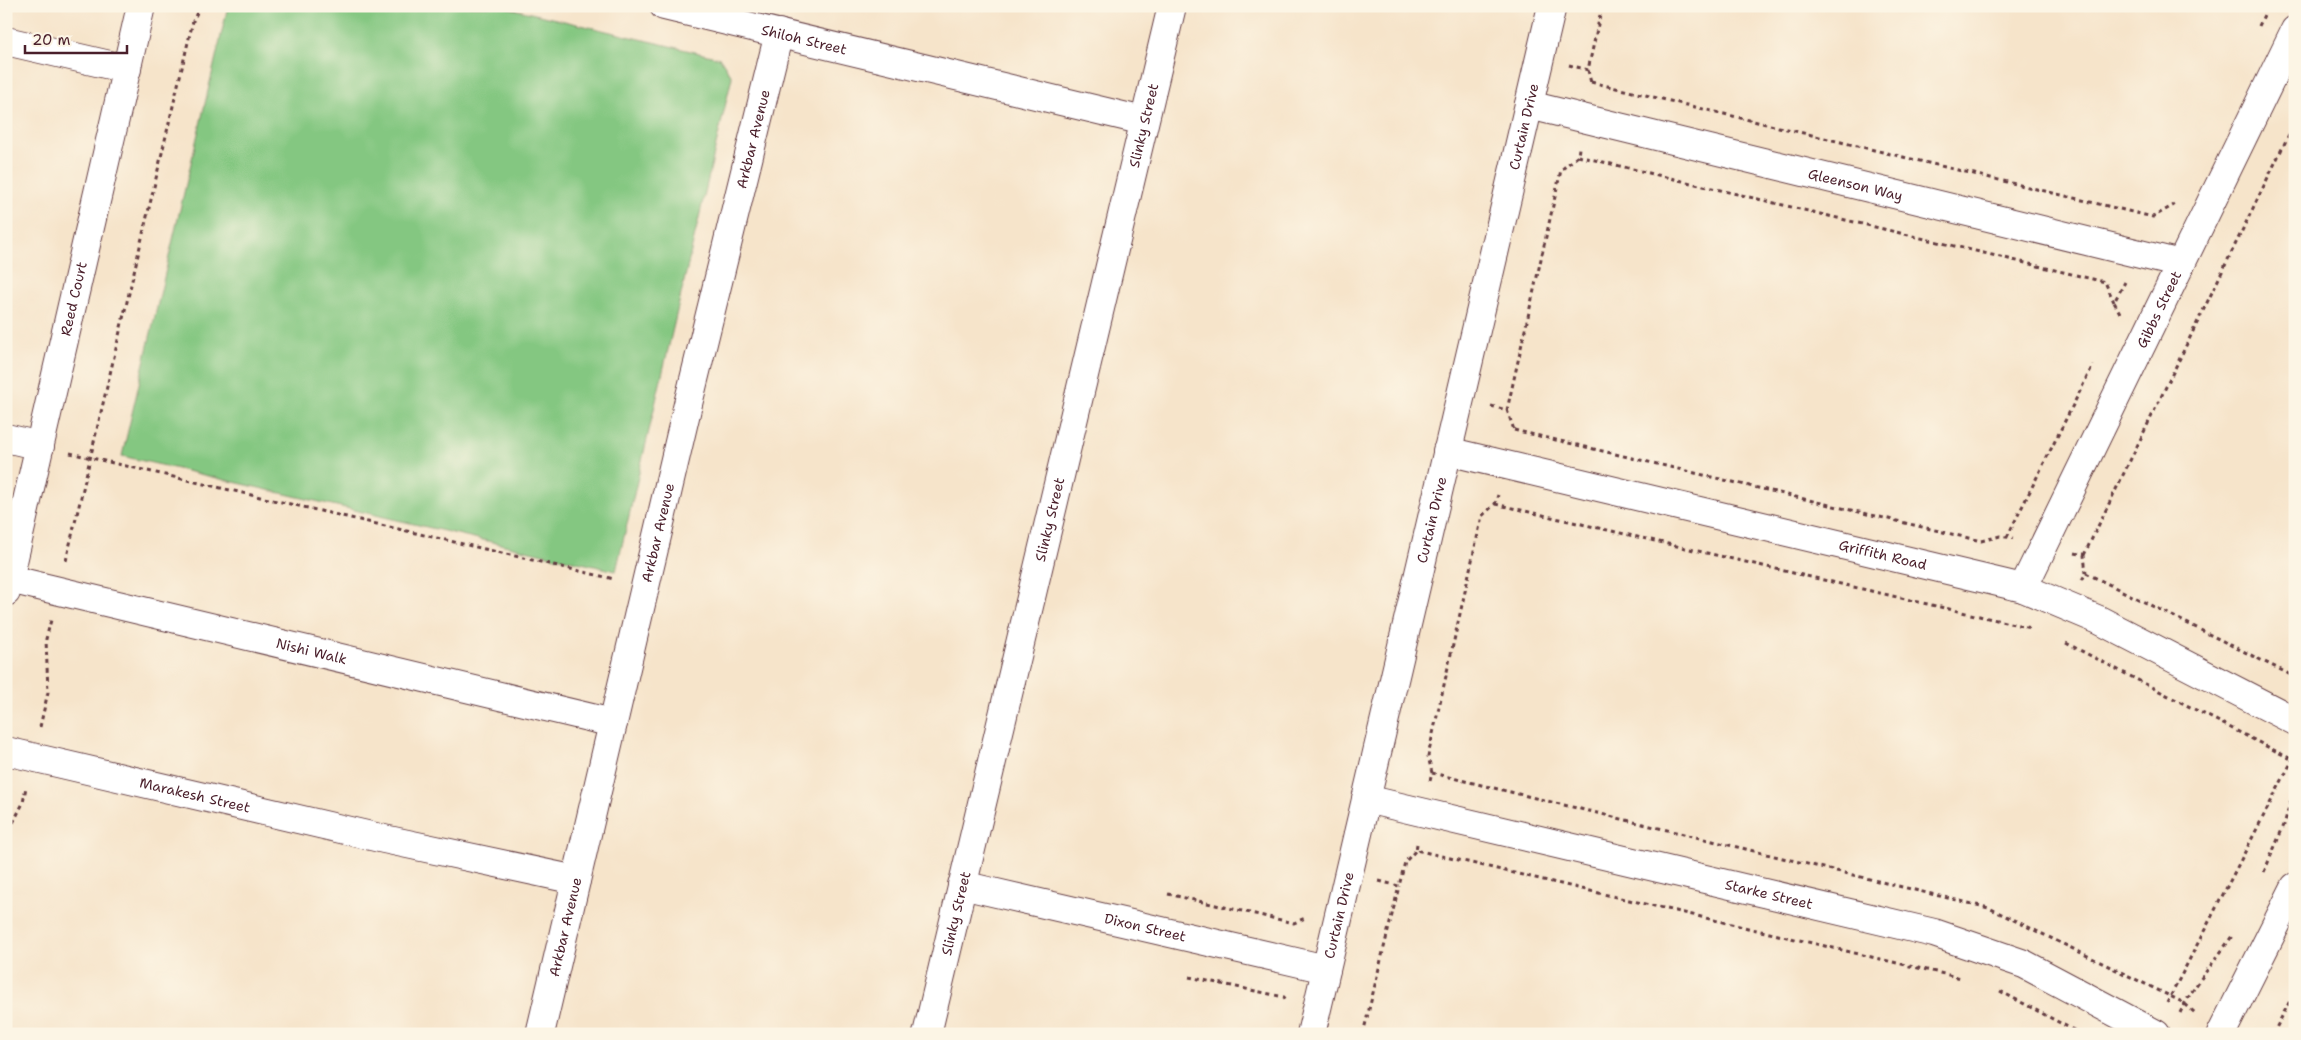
<svg xmlns="http://www.w3.org/2000/svg" width="2301" height="1040" font-family="'Shantell Sans',sans-serif">
	<style>
		.green { fill: #84c781; stroke: #677356 }
		.lines { fill: none; stroke-linecap: round; stroke-linejoin: round }
		.minor-casing { stroke: #643d43; stroke-width: 30 }
		.path { stroke: #643d43; stroke-width: 3; stroke-dasharray: 4 4; stroke-linecap: butt }
		.minor { stroke: #fff; stroke-width: 28 }
		.labels { text-anchor: middle; stroke-width: 4; stroke-linejoin: round; paint-order: stroke }
		.street-label { font-size: 14px; fill: #4a1f2b; stroke: #fcf5e5 }
	</style>
	<rect width="100%" height="100%" fill="#fcf5e5"/>
	<filter id="ink" filterUnits="userSpaceOnUse"><feTurbulence type="fractalNoise" baseFrequency=".02" numOctaves="2"/><feDisplacementMap in="SourceGraphic" scale="10" xChannelSelector="R" yChannelSelector="G"/><feConvolveMatrix kernelMatrix="1 2 1 2 8 2 1 2 1" color-interpolation-filters="sRGB"/></filter>
	<filter id="wash" filterUnits="userSpaceOnUse"><feTurbulence type="fractalNoise" baseFrequency=".0096" numOctaves="4" result="noise"/><feDisplacementMap in="SourceGraphic" scale="20" xChannelSelector="R" yChannelSelector="G"/><feGaussianBlur stdDeviation="1.12" result="paint"/><feColorMatrix in="noise" values="0 0 0 0 0 0 0 0 0 0 0 0 0 0 0 0 0 1.4 0 .05"/><feComposite in="paint" operator="in"/></filter>
	<g filter="url(#wash)">
		<rect width="100%" height="100%" fill="#f6e4ca"/>
		<path class="green" d="M 228,6 L 501,6 L 720,58 L 732,77 L 616,571 L 122,456 Z"/>
	</g>
	<g filter="url(#ink)">
		<g class="lines">
			<defs>
				<g id="minor">
					<path id="s1" d="M 664,6 L 1144,121"/>
					<path d="M 6,41 L 127,69"/>
					<path id="s2" d="M 1529,105 L 2181,264"/>
					<path d="M 6,438 L 40,446"/>
					<path id="s3" d="M 1447,451 L 2023,588 L 2099,620 L 2295,721"/>
					<path id="s4" d="M 9,579 L 613,723"/>
					<path id="s5" d="M 2023,588 L 2295,30"/>
					<path id="s6" d="M 6,592 L 141,6"/>
					<path id="s7" d="M 6,751 L 384,839 L 576,880"/>
					<path id="s8" d="M 1366,799 L 1934,933 L 2024,964 L 2156,1034"/>
					<path id="s9" d="M 962,885 L 1326,969"/>
					<path id="s10" d="M 540,1034 L 688,404 L 779,33"/>
					<path id="s11" d="M 927,1034 L 1172,6"/>
					<path id="s12" d="M 1311,1034 L 1552,6"/>
					<path d="M 2221,1034 L 2295,887"/>
				</g>
			</defs>
			<use href="#minor" class="minor-casing"/>
			<path class="path" d="M 2259,26 L 2268,6
				M 1569,65 L 1588,70 L 1602,6
				M 1588,70 L 1591,83
				M 1591,82 L 2153,217 L 2174,205
				M 1578,156 L 2105,282 L 2114,302
				M 2120,313 L 2114,302 L 2125,282
				M 1491,406 L 1507,410 L 1561,170 L 1578,156 L 1579,148
				M 1507,410 L 1514,430
				M 1514,430 L 1981,541 L 2000,536 L 2013,538
				M 70,453 L 614,579
				M 1495,504 L 2031,628
				M 2007,537 L 2093,365
				M 2075,553 L 2084,555 L 2086,573
				M 2084,555 L 2295,122
				M 66,561 L 193,21 L 200,6
				M 2082,580 L 2086,573 L 2295,677
				M 2066,643 L 2295,761
				M 40,727 L 48,692 L 46,639 L 51,620
				M 1432,773 L 1428,756 L 1482,516 L 1495,504 L 1498,495
				M 1430,781 L 1432,773 L 1989,908 L 2170,996 L 2184,1003 L 2195,1013
				M 6,837 L 23,803 L 26,787
				M 1417,844 L 1416,850 L 1961,978
				M 2264,872 L 2284,825 L 2295,784
				M 1379,881 L 1399,886 L 1405,862 L 1416,850
				M 1168,894 L 1294,923 L 1305,918
				M 1189,977 L 1284,997 L 1286,1000
				M 2000,991 L 2081,1034
				M 2167,1003 L 2295,755
				M 2180,1013 C 2193,985 2215,962 2232,936
				M 1363,1034 L 1399,886
				M 2273,1034 L 2295,991"/>
			<use href="#minor" class="minor"/>
		</g>
	</g>
	<g class="labels">
		<g class="street-label">
			<text dy="5" stroke="none"><textPath href="#s1" startOffset="144">Shiloh Street</textPath></text>
			<text dy="5" stroke="none"><textPath href="#s11" startOffset="934">Slinky Street</textPath></text>
			<text dy="5" stroke="none"><textPath href="#s12" startOffset="932">Curtain Drive</textPath></text>
			<text dy="5" stroke="none"><textPath href="#s10" startOffset="920">Arkbar Avenue</textPath></text>
			<text dy="5" stroke="none"><textPath href="#s2" startOffset="336">Gleenson Way</textPath></text>
			<text dy="5" stroke="none"><textPath href="#s6" startOffset="301">Reed Court</textPath></text>
			<text dy="5" stroke="none"><textPath href="#s5" startOffset="310">Gibbs Street</textPath></text>
			<text dy="5" stroke="none"><textPath href="#s11" startOffset="529">Slinky Street</textPath></text>
			<text dy="5" stroke="none"><textPath href="#s12" startOffset="528">Curtain Drive</textPath></text>
			<text dy="5" stroke="none"><textPath href="#s10" startOffset="515">Arkbar Avenue</textPath></text>
			<text dy="5" stroke="none"><textPath href="#s3" startOffset="448">Griffith Road</textPath></text>
			<text dy="5" stroke="none"><textPath href="#s4" startOffset="311">Nishi Walk</textPath></text>
			<text dy="5" stroke="none"><textPath href="#s7" startOffset="194">Marakesh Street</textPath></text>
			<text dy="5" stroke="none"><textPath href="#s8" startOffset="414">Starke Street</textPath></text>
			<text dy="5" stroke="none"><textPath href="#s11" startOffset="124">Slinky Street</textPath></text>
			<text dy="5" stroke="none"><textPath href="#s12" startOffset="122">Curtain Drive</textPath></text>
			<text dy="5" stroke="none"><textPath href="#s10" startOffset="110">Arkbar Avenue</textPath></text>
			<text dy="5" stroke="none"><textPath href="#s9" startOffset="188">Dixon Street</textPath></text>
		</g>
	</g>
	<rect width="2301" height="1040" fill="none" stroke="#fcf5e5" stroke-width="25"/>
	<path d="M25 45v8h102v-8" fill="none" stroke="#4a1f2b" stroke-width="2.5"/>
	<text x="32" y="45" font-size="15" fill="#4a1f2b" stroke="#fcf5e5" stroke-width="4" paint-order="stroke">20 m</text>
</svg>
